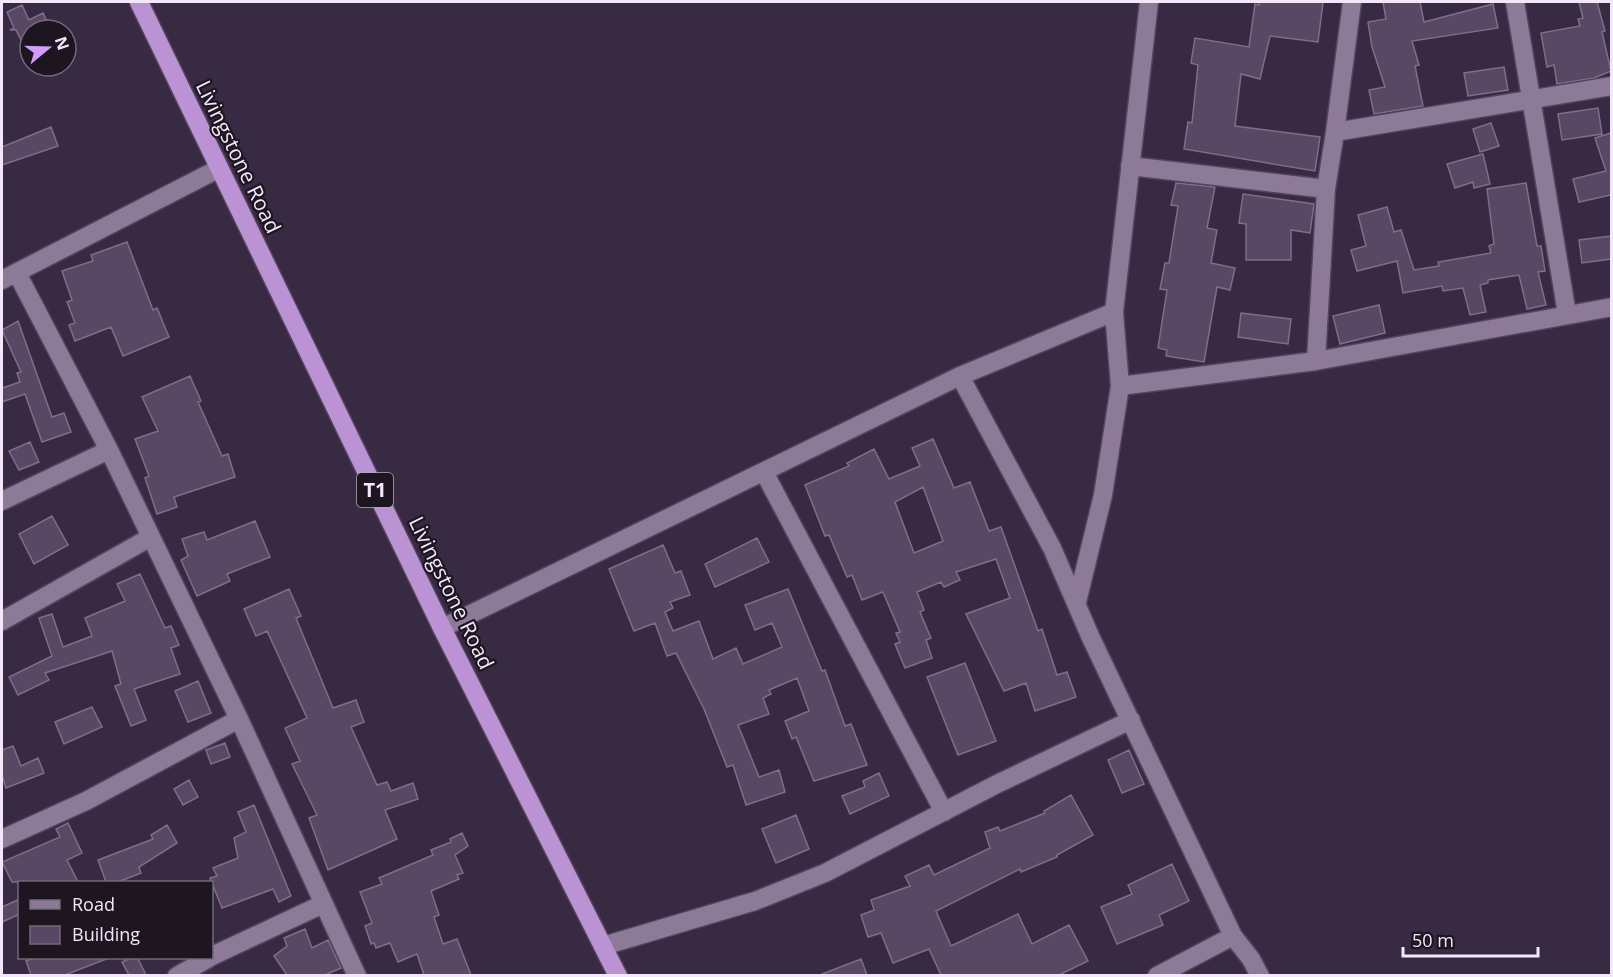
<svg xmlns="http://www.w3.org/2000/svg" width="1613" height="977" font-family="'Open Sans',sans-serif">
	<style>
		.building { fill: #594864; stroke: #7f6e8b; stroke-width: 1.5; fill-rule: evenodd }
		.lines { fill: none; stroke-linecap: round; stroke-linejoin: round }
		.minor-casing { stroke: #52455b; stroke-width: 21 }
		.highway-casing { stroke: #52455b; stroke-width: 21 }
		.minor { stroke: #8c7a98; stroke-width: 18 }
		.highway { stroke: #bb93d5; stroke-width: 18 }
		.labels { text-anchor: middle; stroke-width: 4.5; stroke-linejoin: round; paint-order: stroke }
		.shield { fill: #1d1621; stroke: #b2a9b8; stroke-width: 1.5 }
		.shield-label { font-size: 20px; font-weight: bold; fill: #f2e8f9 }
		.street-label { font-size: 21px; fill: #f2e8f9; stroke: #1d1621 }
	</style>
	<rect width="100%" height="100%" fill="#392a43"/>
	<path class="building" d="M 1259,2 L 1323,2 L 1318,42 L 1270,36 L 1260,79 L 1241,74 L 1235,126 L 1320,137 L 1315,171 L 1184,149 L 1188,122 L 1192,123 L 1198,65 L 1191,63 L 1195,38 L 1249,47 L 1255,4 L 1259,5 Z
		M 1383,2 L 1420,2 L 1424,22 L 1493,4 L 1498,28 L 1412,41 L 1419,65 L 1415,66 L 1423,106 L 1374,114 L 1369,90 L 1385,87 L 1372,47 L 1368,22 L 1386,19 Z
		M 1579,2 L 1597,2 L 1605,31 L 1602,32 L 1611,71 L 1594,78 L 1557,84 L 1554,65 L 1547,67 L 1541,33 L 1580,26 L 1578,19 L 1583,18 Z
		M 22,5 L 29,20 L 43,13 L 51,30 L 30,30 L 30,59 L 16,30 L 10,30 L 14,28 L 7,12 Z
		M 1504,67 L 1508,90 L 1468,96 L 1464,73 Z
		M 1598,108 L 1602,134 L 1562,140 L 1558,114 Z
		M 1491,123 L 1499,146 L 1480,152 L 1473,129 Z
		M 51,127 L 58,146 L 2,165 L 2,147 Z
		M 1611,133 L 1611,195 L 1579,202 L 1573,179 L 1606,171 L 1595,138 Z
		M 1483,154 L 1490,184 L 1474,188 L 1473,182 L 1455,188 L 1447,164 Z
		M 1176,183 L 1215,187 L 1207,228 L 1217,230 L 1211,263 L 1235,268 L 1230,290 L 1217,287 L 1204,362 L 1166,356 L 1167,350 L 1158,348 L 1167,290 L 1160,289 L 1165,263 L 1169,263 L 1178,206 L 1171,205 Z
		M 1526,183 L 1537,246 L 1541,246 L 1545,271 L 1538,272 L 1546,305 L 1527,309 L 1519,275 L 1488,280 L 1488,283 L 1480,285 L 1486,312 L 1470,315 L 1463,288 L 1443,291 L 1442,286 L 1403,293 L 1397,261 L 1357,271 L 1351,250 L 1366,246 L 1358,215 L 1387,207 L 1394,232 L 1401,230 L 1414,270 L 1439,266 L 1438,262 L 1491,253 L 1489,246 L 1494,244 L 1487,189 Z
		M 1243,194 L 1314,204 L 1310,233 L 1291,230 L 1291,260 L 1246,260 L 1246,224 L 1239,223 Z
		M 1611,236 L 1611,259 L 1582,263 L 1579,240 Z
		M 127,242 L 153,310 L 157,308 L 169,337 L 123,356 L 111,327 L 75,341 L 69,325 L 75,323 L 67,302 L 72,300 L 62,271 L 93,261 L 91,255 Z
		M 1379,305 L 1385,333 L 1340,344 L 1333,316 Z
		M 1241,313 L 1291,319 L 1288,344 L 1238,337 Z
		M 18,321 L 52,417 L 64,413 L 71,432 L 42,442 L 25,394 L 2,402 L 2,388 L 20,382 L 17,373 L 21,372 L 2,330 Z
		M 190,376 L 201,401 L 198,402 L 222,456 L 228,454 L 235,477 L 174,497 L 177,507 L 157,514 L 145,478 L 149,476 L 135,439 L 158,431 L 142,397 Z
		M 933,439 L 954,488 L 970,482 L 989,531 L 1001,527 L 1038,631 L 1042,629 L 1057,675 L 1067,672 L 1076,697 L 1035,711 L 1026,683 L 1004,691 L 966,614 L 1010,598 L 996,559 L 956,572 L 960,580 L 944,587 L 941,582 L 917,592 L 924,610 L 920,612 L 931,638 L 926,640 L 932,658 L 905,668 L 895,644 L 900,642 L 896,633 L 900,632 L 883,592 L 862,600 L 852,575 L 847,577 L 829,535 L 825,536 L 805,485 L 849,466 L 847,463 L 874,449 L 889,479 L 920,466 L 912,448 ZM 923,487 L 943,541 L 914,553 L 895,502 Z
		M 30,442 L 39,462 L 19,470 L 9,451 Z
		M 52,516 L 68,545 L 34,564 L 19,534 Z
		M 255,521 L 270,557 L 227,574 L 230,581 L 197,596 L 181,560 L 188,556 L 182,539 L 204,532 L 207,540 Z
		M 757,538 L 769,562 L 715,587 L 705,564 Z
		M 663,545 L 675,573 L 681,571 L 690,595 L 670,602 L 673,608 L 665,612 L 673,631 L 699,621 L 713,659 L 736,648 L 743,664 L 782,647 L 772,623 L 755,630 L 745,605 L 788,589 L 822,671 L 825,670 L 845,726 L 851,724 L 867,765 L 814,781 L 796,737 L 792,739 L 785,721 L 809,711 L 797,678 L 769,690 L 771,694 L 763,698 L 769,714 L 738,725 L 759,777 L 779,770 L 785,792 L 746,805 L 733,765 L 727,767 L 704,709 L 676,653 L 667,656 L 655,623 L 634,631 L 609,569 Z
		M 140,574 L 165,628 L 171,626 L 179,645 L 171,648 L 180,674 L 134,689 L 146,720 L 131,726 L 115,686 L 121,684 L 112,651 L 45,673 L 49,680 L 18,695 L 9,677 L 52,656 L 39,618 L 52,614 L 63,647 L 92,636 L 85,618 L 125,601 L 117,584 Z
		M 289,589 L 301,616 L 296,618 L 333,708 L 356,700 L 364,722 L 351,727 L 377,785 L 387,782 L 391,791 L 413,783 L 418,799 L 385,810 L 397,839 L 328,870 L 309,818 L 317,815 L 292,764 L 300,761 L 285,728 L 307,718 L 267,631 L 256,636 L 244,609 Z
		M 965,663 L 996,741 L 958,755 L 927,677 Z
		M 198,681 L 211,713 L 188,722 L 175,691 Z
		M 92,707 L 102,727 L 64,744 L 55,722 Z
		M 225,743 L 230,757 L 211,764 L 206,750 Z
		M 13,746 L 21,766 L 38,758 L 44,773 L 6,788 L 2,775 L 2,750 Z
		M 1129,750 L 1144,784 L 1122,793 L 1108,760 Z
		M 879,773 L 889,796 L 850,814 L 842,796 L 865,787 L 863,781 Z
		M 189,780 L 198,797 L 183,805 L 174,789 Z
		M 1071,795 L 1093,835 L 1057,855 L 1057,857 L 1021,872 L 1020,869 L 936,911 L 951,946 L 1018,914 L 1032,944 L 1069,925 L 1088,961 L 1059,975 L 941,975 L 929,949 L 893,963 L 881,933 L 868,937 L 861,915 L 874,910 L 871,900 L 910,886 L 905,876 L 929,865 L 934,875 L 990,848 L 985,832 L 998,827 L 1000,831 L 1045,813 L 1044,811 Z
		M 254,805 L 291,896 L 279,902 L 273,889 L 222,908 L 210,878 L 217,876 L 213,868 L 238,858 L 234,838 L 246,832 L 238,812 Z
		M 796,815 L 809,849 L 776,863 L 762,829 Z
		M 68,823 L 82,853 L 67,860 L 78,882 L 12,882 L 2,862 L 60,837 L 56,829 Z
		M 167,825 L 177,843 L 139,867 L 141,873 L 118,882 L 106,882 L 98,860 L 153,839 L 151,835 Z
		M 462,833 L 468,846 L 455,855 L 463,873 L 457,875 L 459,879 L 431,891 L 439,915 L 434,917 L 443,944 L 457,939 L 471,975 L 424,975 L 417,954 L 398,962 L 390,943 L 376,948 L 374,943 L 371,944 L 365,926 L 372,923 L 360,892 L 382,884 L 379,878 L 433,855 L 431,850 L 451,842 L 450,839 Z
		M 1172,864 L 1189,901 L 1159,915 L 1163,925 L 1117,944 L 1101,907 L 1132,894 L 1128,885 Z
		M 20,899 L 20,914 L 2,922 L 2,907 Z
		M 305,929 L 312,948 L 328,940 L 341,968 L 325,975 L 287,975 L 274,956 L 287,946 L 284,938 Z
		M 36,957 L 109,957 L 109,958 L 65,975 L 31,975 L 26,961 Z
		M 133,957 L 137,957 L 146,975 L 129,975 L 122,962 Z
		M 861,959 L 867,975 L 822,975 L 822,974 Z"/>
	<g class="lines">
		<defs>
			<path id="minor" d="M 1515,2 L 1567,314
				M 1612,86 L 1335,132 L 1326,189 L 1316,361 L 1612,307
				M 1335,132 L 1352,2
				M 1130,166 L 1326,189
				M 17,273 L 109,450 L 239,719 L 357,976
				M 2,280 L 218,169
				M 1114,312 L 1120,386
				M 960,376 L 1052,548 L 1091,638 L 1233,936 L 1251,959 L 1260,976
				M 764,472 L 944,812
				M 2,501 L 109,450
				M 1077,602 L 1103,495 L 1120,386 L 1316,361
				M 2,621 L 151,537
				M 442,628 L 960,376 L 1114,312 L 1149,2
				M 2,839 L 86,801 L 239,719
				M 603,946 L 755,901 L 825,873 L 997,784 L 1131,720
				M 212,956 L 323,904
				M 177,976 L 209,958
				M 1157,976 L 1233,936"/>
			<path id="highway" d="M 139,2 L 442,628 L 618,976"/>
		</defs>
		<use href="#minor" class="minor-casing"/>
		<use href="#highway" class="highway-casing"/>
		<use href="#minor" class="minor"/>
		<use href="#highway" class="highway"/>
	</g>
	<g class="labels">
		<rect class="shield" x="357" y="473" width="36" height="34" rx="4.5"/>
		<g class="shield-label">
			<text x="375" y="497">T1</text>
		</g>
		<g class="street-label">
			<text transform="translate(238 157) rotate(64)" y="7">Livingstone Road</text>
			<text transform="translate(451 593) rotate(64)" y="7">Livingstone Road</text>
		</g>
	</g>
	<rect width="1613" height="977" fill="none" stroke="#f2e8f9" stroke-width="6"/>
	<rect x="18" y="881" width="195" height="78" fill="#1d1621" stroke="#726a77" stroke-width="1.5"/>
	<rect x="30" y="900" width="30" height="9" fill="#8c7a98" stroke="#726a77" stroke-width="1.5"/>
	<text x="72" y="911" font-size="18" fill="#f2e8f9">Road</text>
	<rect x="30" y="926" width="30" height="18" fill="#594864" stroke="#726a77" stroke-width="1.5"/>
	<text x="72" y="941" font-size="18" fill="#f2e8f9">Building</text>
	<g transform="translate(48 48) rotate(71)"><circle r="28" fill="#1d1621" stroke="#726a77" stroke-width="1.5"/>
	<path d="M0-4.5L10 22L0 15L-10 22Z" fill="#d59bfa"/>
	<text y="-9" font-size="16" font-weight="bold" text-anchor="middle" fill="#f2e8f9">N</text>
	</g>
	<path d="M1403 947v9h135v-9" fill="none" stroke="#f2e8f9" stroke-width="3"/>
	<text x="1412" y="947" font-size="18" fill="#f2e8f9" stroke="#1d1621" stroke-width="4.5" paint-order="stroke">50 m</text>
</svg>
